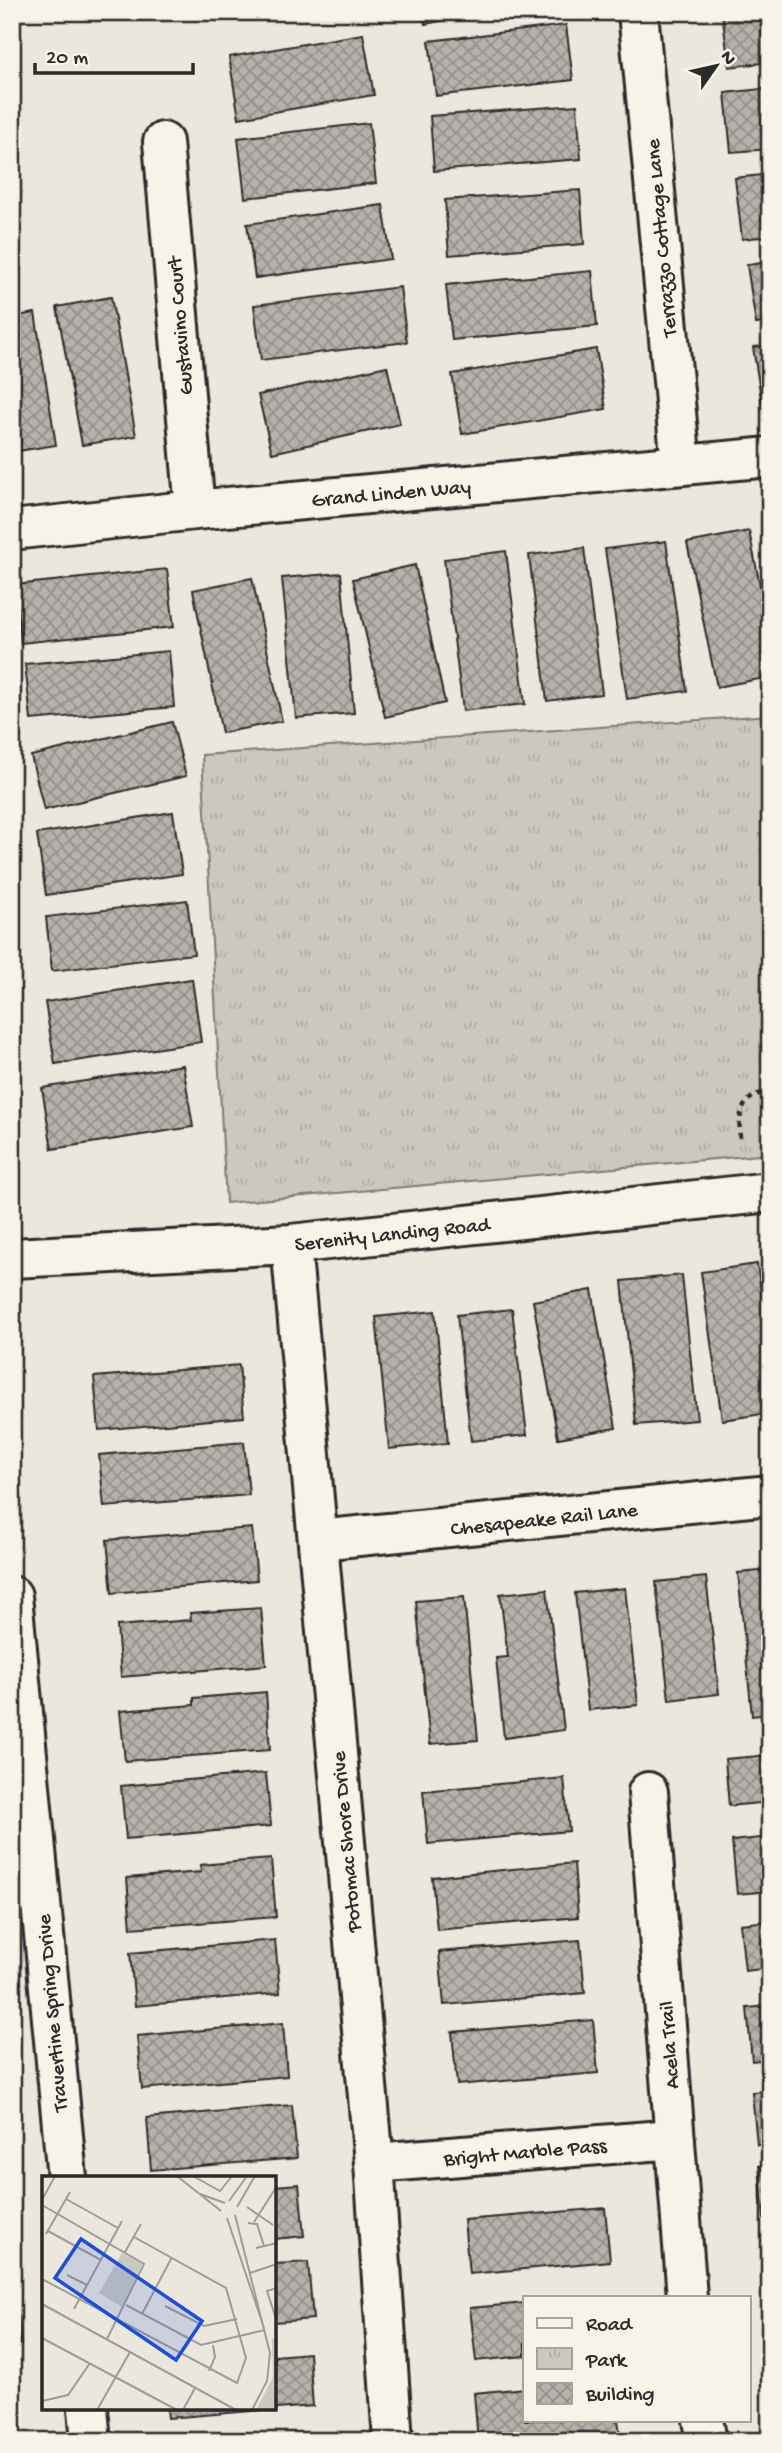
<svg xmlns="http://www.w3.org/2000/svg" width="782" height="2453" font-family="'Gochi Hand',sans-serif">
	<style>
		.park { fill: url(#park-tufts); stroke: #7b7a75; stroke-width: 2 }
		.building { fill: url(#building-cross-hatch); stroke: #2b2b2b; stroke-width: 2 }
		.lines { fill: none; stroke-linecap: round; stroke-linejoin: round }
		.minor-casing { stroke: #2b2b2b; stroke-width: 44 }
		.path { stroke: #2b2b2b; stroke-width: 4.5; stroke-dasharray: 5 5; stroke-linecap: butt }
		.minor { stroke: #f7f3e8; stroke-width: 38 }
		.labels { text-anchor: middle; stroke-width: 5; stroke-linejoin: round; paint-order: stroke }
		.street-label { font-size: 21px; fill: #2b2b2b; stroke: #f7f3e8 }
		.inset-road { fill: none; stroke: #9e9c96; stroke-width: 2 }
		.view { fill: #1d4ed8; fill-opacity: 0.15; stroke: #1d4ed8; stroke-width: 3.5 }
		.inset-edge { fill: none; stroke: #2b2b2b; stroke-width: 3.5 }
	</style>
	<defs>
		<pattern id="park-tufts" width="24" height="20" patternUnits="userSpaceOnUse" patternTransform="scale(1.75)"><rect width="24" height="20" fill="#cbc8bf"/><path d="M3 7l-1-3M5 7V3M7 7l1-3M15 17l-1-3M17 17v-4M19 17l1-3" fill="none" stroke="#aeaca4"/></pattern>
		<pattern id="building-cross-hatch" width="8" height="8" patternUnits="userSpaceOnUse" patternTransform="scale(1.75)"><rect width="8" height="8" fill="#b5b2ab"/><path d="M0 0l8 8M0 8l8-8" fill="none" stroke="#93918b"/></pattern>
	</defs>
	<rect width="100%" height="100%" fill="#ebe7dd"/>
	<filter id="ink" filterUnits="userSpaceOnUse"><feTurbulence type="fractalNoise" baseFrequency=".0143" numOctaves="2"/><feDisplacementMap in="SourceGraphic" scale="14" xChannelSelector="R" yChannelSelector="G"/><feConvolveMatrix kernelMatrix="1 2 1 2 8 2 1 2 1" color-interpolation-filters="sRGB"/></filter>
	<g filter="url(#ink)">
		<path class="park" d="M 770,715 L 770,1154 L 226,1203 L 202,755 Z"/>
		<path class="building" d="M 423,12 L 487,12 L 425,24 Z
			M 722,12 L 770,12 L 770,62 L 729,67 Z
			M 566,25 L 573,80 L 436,96 L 429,41 Z
			M 363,34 L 374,95 L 239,118 L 229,57 Z
			M 770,88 L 770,149 L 731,152 L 725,93 Z
			M 577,105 L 581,159 L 434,171 L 430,116 Z
			M 369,123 L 376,183 L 245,198 L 238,138 Z
			M 770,174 L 770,236 L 742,239 L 735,178 Z
			M 580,190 L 584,244 L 449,255 L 445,200 Z
			M 383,205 L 391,259 L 255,278 L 247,224 Z
			M 770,262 L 770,322 L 756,324 L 747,265 Z
			M 592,271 L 597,326 L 452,340 L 446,285 Z
			M 400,287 L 407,342 L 261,360 L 254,305 Z
			M 111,297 L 136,436 L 82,445 L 57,307 Z
			M 35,313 L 56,445 L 12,452 L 12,317 Z
			M 770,345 L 770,403 L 762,404 L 753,347 Z
			M 596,349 L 606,409 L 462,434 L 452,374 Z
			M 387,366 L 400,424 L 272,453 L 258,395 Z
			M 749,531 L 770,635 L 770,677 L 717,687 L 687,543 Z
			M 666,541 L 687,691 L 627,699 L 605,549 Z
			M 584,548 L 602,694 L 547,701 L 529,555 Z
			M 506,551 L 525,704 L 463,711 L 444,559 Z
			M 415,565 L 445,703 L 385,717 L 353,579 Z
			M 167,569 L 174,627 L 21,643 L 15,585 Z
			M 341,573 L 354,713 L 296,718 L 282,578 Z
			M 252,578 L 282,721 L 222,733 L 193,590 Z
			M 169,651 L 174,707 L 31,720 L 25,664 Z
			M 172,722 L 186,776 L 44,810 L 31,756 Z
			M 173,812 L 182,874 L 46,895 L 37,834 Z
			M 187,900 L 194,954 L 52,971 L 46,917 Z
			M 192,979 L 201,1042 L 55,1064 L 45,1002 Z
			M 183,1065 L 193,1127 L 52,1149 L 42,1088 Z
			M 757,1264 L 770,1355 L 770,1413 L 722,1420 L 701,1272 Z
			M 682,1275 L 697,1420 L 636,1425 L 622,1281 Z
			M 592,1290 L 616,1428 L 558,1438 L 533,1301 Z
			M 512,1309 L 527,1435 L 471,1441 L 457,1315 Z
			M 435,1311 L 448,1443 L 389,1449 L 376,1317 Z
			M 239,1365 L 244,1417 L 99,1430 L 94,1377 Z
			M 244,1442 L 249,1495 L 104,1507 L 99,1455 Z
			M 252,1528 L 257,1580 L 112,1593 L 107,1540 Z
			M 770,1570 L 770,1714 L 752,1716 L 738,1573 Z
			M 706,1577 L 719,1694 L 669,1700 L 656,1582 Z
			M 625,1588 L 638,1705 L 588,1710 L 575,1593 Z
			M 547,1589 L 564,1730 L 504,1738 L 496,1658 L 508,1657 L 500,1594 Z
			M 464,1597 L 478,1740 L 430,1744 L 416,1601 Z
			M 261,1608 L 266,1665 L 121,1677 L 117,1626 L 191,1620 L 190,1613 Z
			M 266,1692 L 270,1750 L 125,1761 L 120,1711 L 194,1705 L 194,1698 Z
			M 770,1755 L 770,1802 L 729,1806 L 725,1759 Z
			M 266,1773 L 271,1826 L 126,1839 L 121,1786 Z
			M 564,1778 L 569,1831 L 428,1844 L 423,1791 Z
			M 770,1837 L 770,1891 L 737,1894 L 732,1841 Z
			M 271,1859 L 276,1917 L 131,1928 L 127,1878 L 201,1872 L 200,1865 Z
			M 574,1863 L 578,1917 L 437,1930 L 432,1877 Z
			M 770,1921 L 770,1968 L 745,1971 L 740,1924 Z
			M 275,1940 L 280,1993 L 135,2006 L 130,1953 Z
			M 580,1940 L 585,1993 L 444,2005 L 439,1952 Z
			M 770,2006 L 770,2059 L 752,2061 L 747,2008 Z
			M 593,2020 L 598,2073 L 457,2085 L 452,2032 Z
			M 283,2023 L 287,2076 L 142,2089 L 137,2036 Z
			M 770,2091 L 770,2144 L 757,2145 L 752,2092 Z
			M 292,2105 L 297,2158 L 151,2170 L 147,2118 Z
			M 770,2165 L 770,2219 L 764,2219 L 759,2166 Z
			M 299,2184 L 304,2236 L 275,2239 L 275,2186 Z
			M 605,2208 L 610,2261 L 469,2274 L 464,2220 Z
			M 308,2262 L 313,2319 L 275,2322 L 275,2264 Z
			M 12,2292 L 16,2292 L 21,2344 L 12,2345 Z
			M 525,2303 L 525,2356 L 476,2361 L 470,2308 Z
			M 309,2353 L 313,2406 L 168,2418 L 167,2409 L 275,2409 L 275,2356 Z
			M 12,2379 L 16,2379 L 21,2432 L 12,2432 Z
			M 525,2388 L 525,2420 L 618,2420 L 620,2433 L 539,2441 L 478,2441 L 474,2393 Z"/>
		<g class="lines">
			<defs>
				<path id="minor" d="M 638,12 L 681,465
					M 163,142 L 195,510
					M 12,530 L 195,510 L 770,457
					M 291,1244 L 374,2163 L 393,2441
					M 12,1258 L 291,1244 L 770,1192
					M 318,1540 L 770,1495
					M 12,1596 L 67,2178
					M 648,1792 L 687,2297
					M 374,2163 L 675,2139
					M 88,2409 L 91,2441
					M 703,2420 L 707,2441"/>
			</defs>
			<use href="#minor" class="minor-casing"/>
			<path class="path" d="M 740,1138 C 738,1114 742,1094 770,1092"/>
			<use href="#minor" class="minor"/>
		</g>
	</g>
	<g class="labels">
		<g class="street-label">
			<text transform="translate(660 238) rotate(-95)" y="7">Terrazzo Cottage Lane</text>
			<text transform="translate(179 326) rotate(-95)" y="7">Gustavino Court</text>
			<text transform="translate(391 492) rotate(-5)" y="7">Grand Linden Way</text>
			<text transform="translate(392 1233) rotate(-6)" y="7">Serenity Landing Road</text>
			<text transform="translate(544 1518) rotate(-6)" y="7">Chesapeake Rail Lane</text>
			<text transform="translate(345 1842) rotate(-95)" y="7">Potomac Shore Drive</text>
			<text transform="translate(51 2013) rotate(-95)" y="7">Travertine Spring Drive</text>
			<text transform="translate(668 2045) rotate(-94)" y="7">Acela Trail</text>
			<text transform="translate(525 2151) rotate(-5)" y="7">Bright Marble Pass</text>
		</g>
	</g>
	<g transform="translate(42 2176)">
		<rect width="234" height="234" fill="#ebe7dd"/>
		<path d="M 80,77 L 100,88 L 80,131 L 57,117 ZM 230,163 L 234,163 L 234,234 L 214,234 L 231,201 Z" fill="#cbc8bf"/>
		<path class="inset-road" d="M 135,0 L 179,35M 151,0 L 178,15 L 190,0M 158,18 L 183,27M 24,23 L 76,52M 0,24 L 13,0M 187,25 L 205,0M 0,29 L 102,88 L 65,163M 195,31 L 213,0M 205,31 L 231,49M 193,39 L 228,177 L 225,205 L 210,234M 185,42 L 222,152M 212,46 L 235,10M 206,47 L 215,48 L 222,70M 6,55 L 59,84M 4,58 L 28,16M 214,72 L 235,67M 83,76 L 99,48M 208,97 L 235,88M 25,99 L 45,109M 0,103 L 195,207 L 204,182 L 184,112 L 92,61M 235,112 L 225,115 L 235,146M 0,128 L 194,234M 84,129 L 159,169 L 223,154M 123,130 L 162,150 L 195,143M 32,133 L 80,45M 100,138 L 130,81M 0,162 L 135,234M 167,195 L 173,181 L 171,169M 0,225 L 26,219 L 48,187M 55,234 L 88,176M 141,234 L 153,212"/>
		<path class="view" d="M 39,63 L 160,145 L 134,184 L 13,102 Z"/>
		<rect width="234" height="234" class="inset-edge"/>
	</g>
	<rect width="782" height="2453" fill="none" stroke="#f7f3e8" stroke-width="42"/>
	<rect x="21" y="21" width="740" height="2411" fill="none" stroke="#2b2b2b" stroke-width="2.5" filter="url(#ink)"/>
	<rect x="523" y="2296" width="228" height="126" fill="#f7f3e8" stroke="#a5a39c" stroke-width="2"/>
	<rect x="537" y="2318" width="35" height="10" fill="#f7f3e8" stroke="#a5a39c" stroke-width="2"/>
	<text x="586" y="2330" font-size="21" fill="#2b2b2b">Road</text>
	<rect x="537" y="2348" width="35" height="21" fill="url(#park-tufts)" stroke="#a5a39c" stroke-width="2"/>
	<text x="586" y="2366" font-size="21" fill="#2b2b2b">Park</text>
	<rect x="537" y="2383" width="35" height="21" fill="url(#building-cross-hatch)" stroke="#a5a39c" stroke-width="2"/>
	<text x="586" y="2400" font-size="21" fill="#2b2b2b">Building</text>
	<g transform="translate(716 66) rotate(56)" stroke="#f7f3e8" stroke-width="5" paint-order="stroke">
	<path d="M0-5L12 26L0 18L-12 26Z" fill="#2b2b2b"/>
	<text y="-10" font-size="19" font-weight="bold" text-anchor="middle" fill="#2b2b2b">N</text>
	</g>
	<path d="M35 63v10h158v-10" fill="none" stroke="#2b2b2b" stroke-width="3.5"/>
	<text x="46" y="63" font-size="21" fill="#2b2b2b" stroke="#f7f3e8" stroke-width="5" paint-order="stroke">20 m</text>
</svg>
